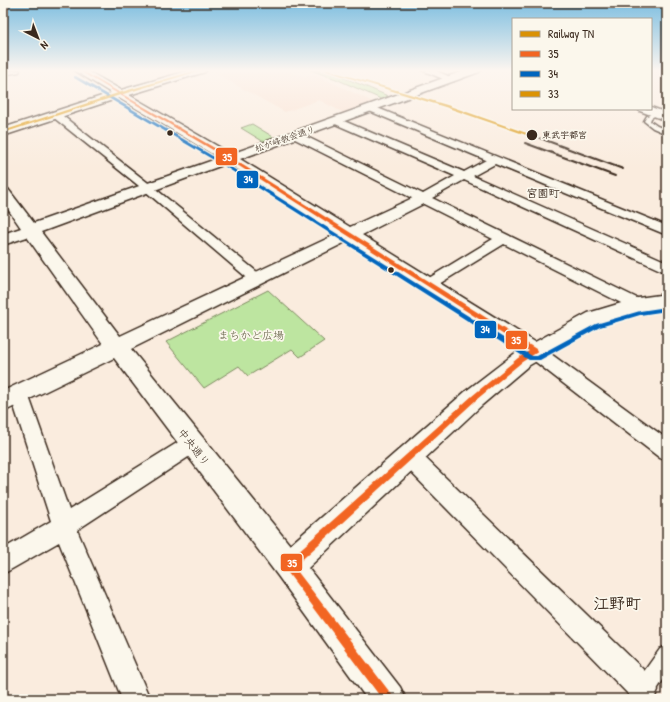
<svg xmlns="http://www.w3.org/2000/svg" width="670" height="702" font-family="'Patrick Hand','Klee One',sans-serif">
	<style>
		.built { fill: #f9dfce }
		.green { fill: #bde5a0; stroke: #7c885f }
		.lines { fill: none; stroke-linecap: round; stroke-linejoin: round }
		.service-casing { stroke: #3b2a1e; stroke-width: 3 }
		.pedestrian-casing { stroke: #3b2a1e; stroke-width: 3 }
		.minor-casing { stroke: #3b2a1e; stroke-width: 3 }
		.tertiary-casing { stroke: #3b2a1e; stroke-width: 3 }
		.trunk-casing { stroke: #3b2a1e; stroke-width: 3 }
		.service { fill: #fbf7ec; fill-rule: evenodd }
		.pedestrian { fill: #fbf7ec; fill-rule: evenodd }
		.minor { fill: #fbf7ec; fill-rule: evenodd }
		.tertiary { fill: #fbf7ec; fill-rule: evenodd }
		.trunk { fill: #fbf7ec; fill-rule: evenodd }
		.rail-far1 { stroke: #3b2a1e; stroke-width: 1.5 }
		.rail { stroke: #3b2a1e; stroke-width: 2 }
		.bus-1-casing { stroke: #fbf7ec; stroke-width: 3 }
		.bus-2-casing { stroke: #fbf7ec; stroke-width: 3 }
		.bus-3-casing { stroke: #fbf7ec; stroke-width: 3 }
		.bus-1 { fill: #f26522; fill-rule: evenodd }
		.bus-2 { fill: #0065bd; fill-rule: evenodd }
		.bus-3 { fill: #db9304; fill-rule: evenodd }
		.rail-1-casing { stroke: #fbf7ec; stroke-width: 3 }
		.rail-1 { fill: #d99104; fill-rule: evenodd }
		.bus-dot { fill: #3b2a1e; stroke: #fbf7ec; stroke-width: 1.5 }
		.labels { text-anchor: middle; stroke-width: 3.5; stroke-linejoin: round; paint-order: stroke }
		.far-stop-label { font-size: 9px; font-weight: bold; fill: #3b2a1e; stroke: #fbf7ec; text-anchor: start }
		.far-street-label { font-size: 9px; fill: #3b2a1e; stroke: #fbf7ec }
		.far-quarter-label { font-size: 11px; font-weight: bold; fill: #3b2a1e; stroke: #fbf7ec }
		.park-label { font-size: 11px; fill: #5c593e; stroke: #fbf7ec }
		.street-label { font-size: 11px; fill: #3b2a1e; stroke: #fbf7ec }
		.near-quarter-label { font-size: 16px; font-weight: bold; fill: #3b2a1e; stroke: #fbf7ec }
		.line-badge { stroke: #fbf7ec; stroke-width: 1.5 }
		.badge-label { font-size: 11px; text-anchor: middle; font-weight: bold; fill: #fff }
	</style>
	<rect width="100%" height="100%" fill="#faecde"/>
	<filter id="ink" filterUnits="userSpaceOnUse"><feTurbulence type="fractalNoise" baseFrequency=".025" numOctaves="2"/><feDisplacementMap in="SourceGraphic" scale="8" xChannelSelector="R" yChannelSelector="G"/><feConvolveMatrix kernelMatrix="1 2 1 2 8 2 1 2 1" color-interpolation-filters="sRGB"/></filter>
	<g filter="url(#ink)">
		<path class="built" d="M 230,70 L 284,70 L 304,76 L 314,74 L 373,102 L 344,113 L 319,100 L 285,112 L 216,74 Z"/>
		<path class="green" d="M 310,70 C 331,70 368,88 388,96 L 381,99 L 336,79 Z
			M 252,124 L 275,138 L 264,142 L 241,128 Z
			M 268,290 L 324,341 L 300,357 L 292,349 L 248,376 L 239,366 L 204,388 L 166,342 Z"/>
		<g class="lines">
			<defs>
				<path id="service" d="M 654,113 L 658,114 L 651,118 L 650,121 L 657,126 L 667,130 L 667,134 L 653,128 L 644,121 L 647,116 Z"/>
				<path id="pedestrian" d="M 667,646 L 667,674 L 651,699 L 627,699 L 630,691 L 660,649 Z"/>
				<path id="minor" d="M 20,70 L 19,72 L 3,75 L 3,71 Z
					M 422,70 L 434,70 L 455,79 L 454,81 L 448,81 Z
					M 370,105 L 667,226 L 667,235 L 495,164 L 473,176 L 667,262 L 667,273 L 464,180 L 432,198 L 643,301 L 646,305 L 643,309 L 638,310 L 633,309 L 504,244 L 434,287 L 429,289 L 424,287 L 422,284 L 424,281 L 493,239 L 291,137 L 290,135 L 291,133 L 299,133 L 423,194 L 455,176 L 333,123 L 331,121 L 333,119 L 339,119 L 464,172 L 486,160 L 367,110 L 365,108 L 367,106 Z
					M 56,112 L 59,113 L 152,186 L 262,276 L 264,279 L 262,282 L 257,284 L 252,282 L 144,190 L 53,117 L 51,115 Z
					M 534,344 L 540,346 L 667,439 L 667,460 L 660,458 L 528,356 L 526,351 L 528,346 Z
					M 19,386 L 26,389 L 28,394 L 69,510 L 185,438 L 192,435 L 199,438 L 202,444 L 199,450 L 77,530 L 150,699 L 122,699 L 59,542 L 3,574 L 3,549 L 51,521 L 10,394 L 12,389 Z
					M 410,448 L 417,450 L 654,680 L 658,690 L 654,699 L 633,699 L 403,464 L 400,457 L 403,450 Z"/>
				<path id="tertiary" d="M 74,70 L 86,70 L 121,90 L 191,70 L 207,70 L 205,72 L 129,95 L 231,154 L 466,70 L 481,70 L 479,72 L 240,159 L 350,227 L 419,195 L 424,194 L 429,195 L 431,198 L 429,201 L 362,235 L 535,342 L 588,313 L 638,298 L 667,294 L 667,308 L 639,312 L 602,323 L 528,366 L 482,405 L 308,568 L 400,687 L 406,699 L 367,699 L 278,576 L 114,358 L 3,412 L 3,391 L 103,344 L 27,237 L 3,245 L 3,234 L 21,228 L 3,202 L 3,188 L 8,189 L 34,223 L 219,158 L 119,98 L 3,136 L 3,128 L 111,93 ZM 228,163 L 337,234 L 120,336 L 41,232 ZM 348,241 L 518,351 L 466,391 L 290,545 L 131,349 Z"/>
				<path id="trunk" d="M 651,107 L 667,113 L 667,121 L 640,111 L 638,109 L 651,109 Z"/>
			</defs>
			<use href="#service" class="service-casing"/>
			<use href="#pedestrian" class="pedestrian-casing"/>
			<use href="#minor" class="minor-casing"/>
			<use href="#tertiary" class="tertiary-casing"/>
			<use href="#trunk" class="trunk-casing"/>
			<use href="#service" class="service"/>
			<use href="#pedestrian" class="pedestrian"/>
			<use href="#minor" class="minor"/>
			<use href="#tertiary" class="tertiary"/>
			<use href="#trunk" class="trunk"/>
			<path class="rail-far1" d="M 536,137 L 548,141"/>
			<path class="rail" d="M 545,140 L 623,169
				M 525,143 L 615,176"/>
			<defs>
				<path id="bus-1" d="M 78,70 L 81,70 L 230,157 L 536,349 L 537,351 L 536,353 L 522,362 L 476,400 L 294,567 L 392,695 L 393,699 L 382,699 L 285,569 L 284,566 L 285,563 L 472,396 L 518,358 L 529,351 L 228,159 Z"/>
				<path id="bus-2" d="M 74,76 L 76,76 L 226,164 L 532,356 L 537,356 L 596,324 L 640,311 L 667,307 L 667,311 L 640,315 L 600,327 L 540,360 L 529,360 L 224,166 L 74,78 Z"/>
				<path id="bus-3" d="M 197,70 L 202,70 L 120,95 L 3,133 L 3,131 L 118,93 Z"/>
			</defs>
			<use href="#bus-1" class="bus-1-casing"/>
			<use href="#bus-2" class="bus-2-casing"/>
			<use href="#bus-3" class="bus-3-casing"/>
			<use href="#bus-1" class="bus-1"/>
			<use href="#bus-2" class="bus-2"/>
			<use href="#bus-3" class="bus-3"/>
			<defs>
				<path id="rail-1" d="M 323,70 L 328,70 L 447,105 L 538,137 L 535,138 L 445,107 Z"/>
			</defs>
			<use href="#rail-1" class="rail-1-casing"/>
			<use href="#rail-1" class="rail-1"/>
		</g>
	</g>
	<linearGradient id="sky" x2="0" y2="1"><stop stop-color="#7dbee0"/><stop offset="0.42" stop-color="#fdf6f0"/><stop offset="1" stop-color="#fdf6f0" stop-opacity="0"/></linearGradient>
	<rect width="670" height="168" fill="url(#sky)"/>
	<g class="bus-dot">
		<circle cx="170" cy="133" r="3.5"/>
		<circle cx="532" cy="135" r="6"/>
		<circle cx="391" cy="270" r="3.5"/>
	</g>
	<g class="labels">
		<g class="far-stop-label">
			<text x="542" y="138">東武宇都宮</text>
		</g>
		<g class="far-street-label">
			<text transform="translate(285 139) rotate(-19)" y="3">松が峰教会通り</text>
		</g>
		<g class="far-quarter-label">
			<text x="543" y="197">宮園町</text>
		</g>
		<g class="park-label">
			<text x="251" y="339">まちかど広場</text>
		</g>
		<g class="street-label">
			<text transform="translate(194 447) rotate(52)" y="4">中央通り</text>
		</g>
		<g class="near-quarter-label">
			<text x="617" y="609">江野町</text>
		</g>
	</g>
	<g class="line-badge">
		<rect x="215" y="147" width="23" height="19" rx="4" fill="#f26522"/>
		<rect x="236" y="170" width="23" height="19" rx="4" fill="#0065bd"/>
		<rect x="474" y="320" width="23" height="19" rx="4" fill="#0065bd"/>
		<rect x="505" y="330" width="23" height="20" rx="4" fill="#f26522"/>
		<rect x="280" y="553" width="23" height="19" rx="4" fill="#f26522"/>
	</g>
	<g class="badge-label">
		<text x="227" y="161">35</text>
		<text x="248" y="183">34</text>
		<text x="485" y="333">34</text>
		<text x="516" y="344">35</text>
		<text x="292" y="567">35</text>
	</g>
	<rect width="670" height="702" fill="none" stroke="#fbf7ec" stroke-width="16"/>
	<rect x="8" y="8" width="654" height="686" fill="none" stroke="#3b2a1e" stroke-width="1.5" filter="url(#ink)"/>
	<rect x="512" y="18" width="140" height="92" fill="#fbf7ec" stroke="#aea59a"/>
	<rect x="520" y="31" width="20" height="6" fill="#d99104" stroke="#aea59a"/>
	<text x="548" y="38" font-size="12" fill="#3b2a1e">Railway TN</text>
	<rect x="520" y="51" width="20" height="6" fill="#f26522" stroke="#aea59a"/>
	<text x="548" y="58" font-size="12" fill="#3b2a1e">35</text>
	<rect x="520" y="71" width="20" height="6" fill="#0065bd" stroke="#aea59a"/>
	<text x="548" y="78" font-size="12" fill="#3b2a1e">34</text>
	<rect x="520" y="91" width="20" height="6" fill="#db9304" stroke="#aea59a"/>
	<text x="548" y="98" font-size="12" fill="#3b2a1e">33</text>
	<g transform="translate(38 38) rotate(138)" stroke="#fbf7ec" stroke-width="3" paint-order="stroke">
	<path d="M0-3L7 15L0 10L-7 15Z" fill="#3b2a1e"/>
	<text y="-6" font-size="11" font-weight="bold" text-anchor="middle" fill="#3b2a1e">N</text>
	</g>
</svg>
